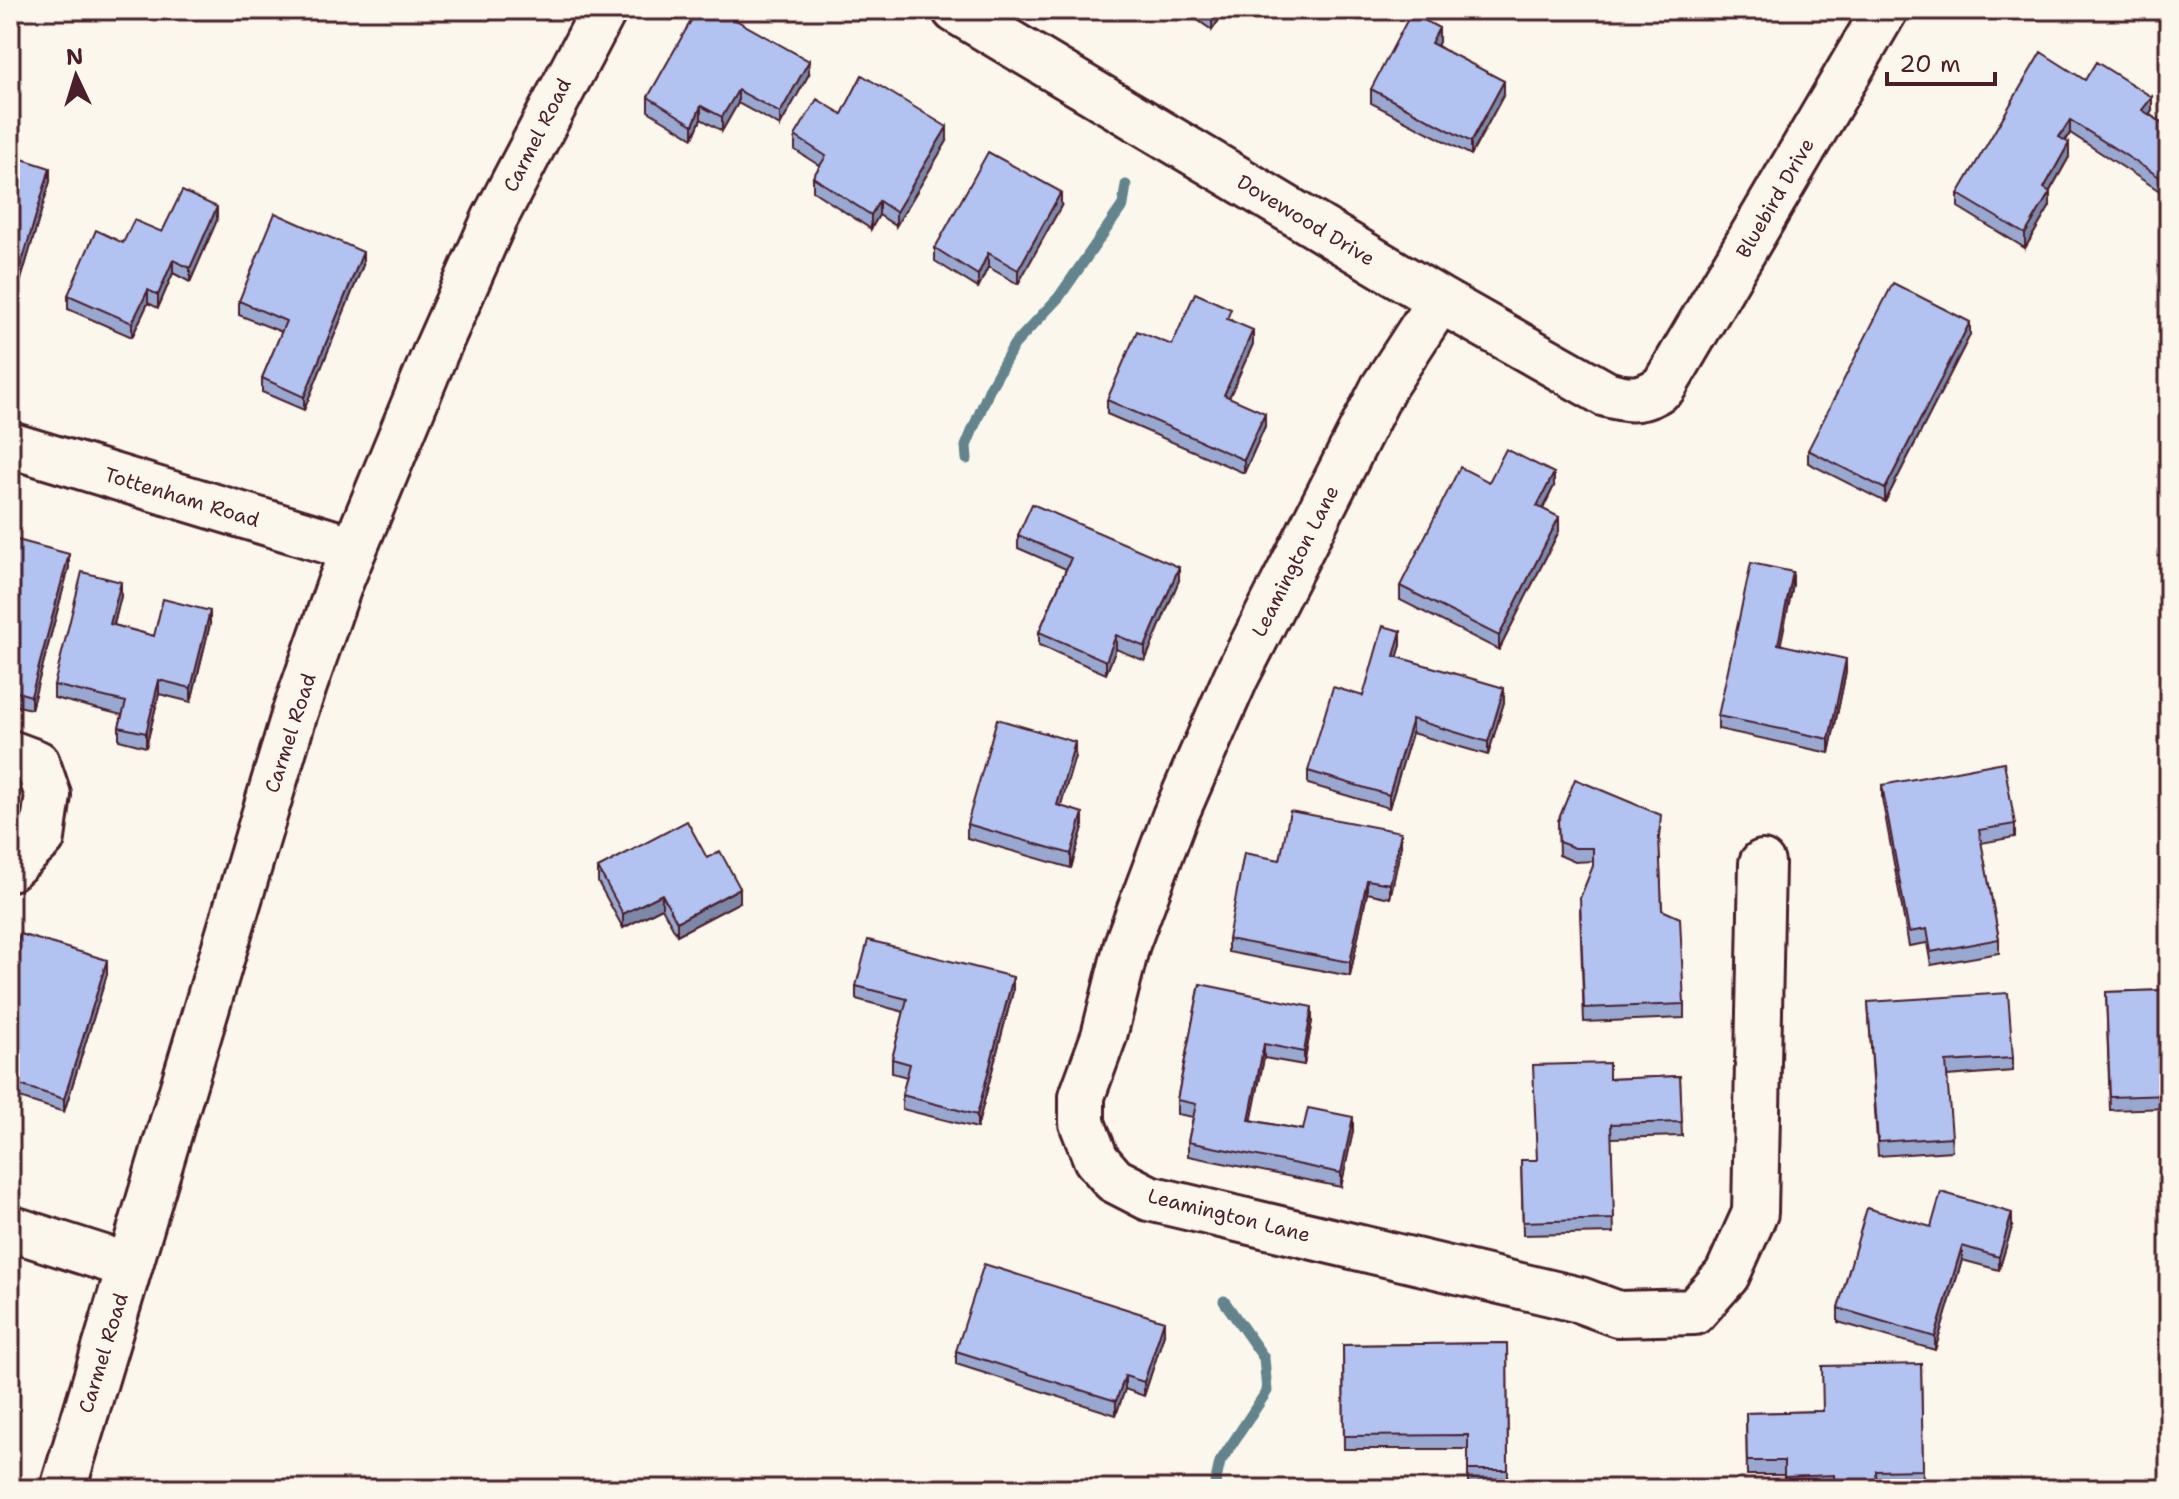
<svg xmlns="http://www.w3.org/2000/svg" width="2179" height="1499" font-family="'Shantell Sans',sans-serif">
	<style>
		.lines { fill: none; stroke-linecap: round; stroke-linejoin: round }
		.stream { stroke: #64848d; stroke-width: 11 }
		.minor-casing { stroke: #4a1f2b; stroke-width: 50 }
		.major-casing { stroke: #4a1f2b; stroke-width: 50 }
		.minor { stroke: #fbf7ec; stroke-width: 44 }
		.major { stroke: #fbf7ec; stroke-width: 44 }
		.wall { fill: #99a8d0; stroke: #4a1f2b; stroke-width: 2 }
		.shaded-wall { fill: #7d88a9; stroke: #4a1f2b; stroke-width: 2 }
		.building { fill: #b2c3f2; stroke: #4a1f2b; stroke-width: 2 }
		.labels { text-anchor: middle; stroke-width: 7; stroke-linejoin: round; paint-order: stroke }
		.street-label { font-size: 20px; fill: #4a1f2b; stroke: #fbf7ec }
	</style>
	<rect width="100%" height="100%" fill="#fbf7ec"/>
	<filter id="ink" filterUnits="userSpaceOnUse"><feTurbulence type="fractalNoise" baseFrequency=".0125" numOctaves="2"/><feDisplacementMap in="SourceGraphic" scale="16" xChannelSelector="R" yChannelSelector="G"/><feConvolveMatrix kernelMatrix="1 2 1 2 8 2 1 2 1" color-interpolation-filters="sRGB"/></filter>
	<g filter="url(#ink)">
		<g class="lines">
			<path class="stream" d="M 967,459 L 966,446 L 990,388 L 1014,345 L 1059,297 L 1123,205 L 1126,185
				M 1214,1489 L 1220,1462 L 1267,1391 L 1264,1358 L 1224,1301"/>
			<defs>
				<path id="minor" d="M 955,10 L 1440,300 L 1606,394 C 1630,401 1644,401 1664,386 L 1885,10
					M 1440,300 L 1383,388 L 1236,677 L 1175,816 L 1127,944 L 1104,1036 L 1082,1096 L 1082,1123 L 1096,1159 L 1114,1180 L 1149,1198 L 1580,1300 L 1618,1314 L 1694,1312 L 1727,1275 L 1755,1213 L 1762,863
					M 10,445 L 354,549
					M 10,753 L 37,763 L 48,795 L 42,838 L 10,868
					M 10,1228 L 129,1266"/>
				<path id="major" d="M 63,1489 L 295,712 L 340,583 L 436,351 L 495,218 L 604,10"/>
			</defs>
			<use href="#minor" class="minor-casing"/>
			<use href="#major" class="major-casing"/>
			<use href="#minor" class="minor"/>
			<use href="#major" class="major"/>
		</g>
		<path class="wall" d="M 1183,10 L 1226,10 L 1212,30 Z
			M 1439,42 L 1437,45 L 1504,94 L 1471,155 L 1371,103 L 1371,89 Z
			M 809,74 L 780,126 L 738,103 L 722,131 L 701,119 L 693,138 L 648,111 L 648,97 Z
			M 2085,80 L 2152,110 L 2149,114 L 2169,127 L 2169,197 L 2070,133 L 2066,141 L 2069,157 L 2050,191 L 2050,206 L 2025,248 L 1958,207 L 1958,194 Z
			M 842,114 L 947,141 L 896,226 L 879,215 L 871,229 L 813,191 L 813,177 L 820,166 L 795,150 L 795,136 Z
			M 50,181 L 17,293 L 10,291 L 10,188 Z
			M 1061,206 L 1018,284 L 988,267 L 978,288 L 935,261 L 935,248 Z
			M 217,220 L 190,282 L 173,273 L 158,308 L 148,303 L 132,337 L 68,309 L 68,295 L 123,243 L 162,232 Z
			M 363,265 L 304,410 L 262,392 L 262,378 L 282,332 L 239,315 L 239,301 Z
			M 1231,320 L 1253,344 L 1229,397 L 1265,426 L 1244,473 L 1107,414 L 1107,400 L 1172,345 Z
			M 1970,335 L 1885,502 L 1808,463 L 1808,450 Z
			M 1489,482 L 1554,486 L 1543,509 L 1559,531 L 1499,650 L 1400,600 L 1400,586 Z
			M 1018,535 L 1179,580 L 1145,661 L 1116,649 L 1106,674 L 1039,645 L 1039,632 L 1066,569 L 1018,548 Z
			M 10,538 L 69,567 L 31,709 L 10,704 Z
			M 1793,585 L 1780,644 L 1846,672 L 1829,753 L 1718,729 L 1718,716 Z
			M 121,596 L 114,625 L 154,636 L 210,624 L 191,702 L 159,694 L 146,747 L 119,740 L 119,727 L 122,715 L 54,698 L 54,685 Z
			M 1401,645 L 1397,657 L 1504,702 L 1488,755 L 1412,733 L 1389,808 L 1308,784 L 1308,771 Z
			M 1075,756 L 1060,806 L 1083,827 L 1071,868 L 967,838 L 967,824 Z
			M 1882,785 L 2015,824 L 2015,837 L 1981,843 L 1999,939 L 1999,953 L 1931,965 L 1927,943 L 1909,946 L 1882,798 Z
			M 1558,821 L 1661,828 L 1659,847 L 1662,910 L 1684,1004 L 1684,1018 L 1584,1022 L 1580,911 L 1593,866 L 1593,861 L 1575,862 L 1559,855 Z
			M 1401,846 L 1390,898 L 1367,893 L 1350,976 L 1228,952 L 1228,939 L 1280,860 Z
			M 707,858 L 740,902 L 677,935 L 662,908 L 623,928 L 598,882 L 598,868 Z
			M 10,964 L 107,974 L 64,1112 L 10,1095 Z
			M 1200,984 L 1312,1021 L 1304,1065 L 1264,1058 L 1251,1120 L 1303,1130 L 1353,1131 L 1341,1187 L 1188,1156 L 1188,1142 L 1193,1117 L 1177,1114 L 1177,1100 Z
			M 856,986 L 1013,991 L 977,1128 L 902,1109 L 902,1095 L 907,1077 L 892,1073 L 892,1059 L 904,1012 L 856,999 Z
			M 2166,990 L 2169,1108 L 2110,1110 L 2106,992 Z
			M 1868,1002 L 2013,1058 L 2013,1071 L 1947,1076 L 1952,1151 L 1878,1156 Z
			M 1680,1076 L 1682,1136 L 1611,1138 L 1614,1233 L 1523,1235 L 1521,1160 L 1536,1160 L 1609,1079 Z
			M 1931,1227 L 2012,1227 L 1999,1270 L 1962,1260 L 1935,1350 L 1838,1322 L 1838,1308 Z
			M 1164,1334 L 1144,1396 L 1125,1389 L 1116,1415 L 956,1364 L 956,1351 Z
			M 1507,1343 L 1508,1484 L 1468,1484 L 1468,1449 L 1344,1449 L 1343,1345 Z
			M 1921,1364 L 1923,1483 L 1877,1484 L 1877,1489 L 1784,1489 L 1784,1475 L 1747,1475 L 1746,1413 L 1823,1411 Z"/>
		<path class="shaded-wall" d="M 1216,10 L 1226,10 L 1212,30 L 1212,16 Z
			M 1439,28 L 1439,42 L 1431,56 L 1431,43 Z
			M 809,61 L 809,74 L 780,126 L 780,113 Z
			M 1504,81 L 1504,94 L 1471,155 L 1471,142 Z
			M 738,90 L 738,103 L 722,131 L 722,117 Z
			M 2152,97 L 2152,110 L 2142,124 L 2142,110 Z
			M 701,106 L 701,119 L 693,138 L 693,125 Z
			M 2070,120 L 2070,133 L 2059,150 L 2059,137 Z
			M 947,127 L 947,141 L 896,226 L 896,212 Z
			M 2069,143 L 2069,157 L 2044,201 L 2044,188 Z
			M 50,168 L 50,181 L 17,293 L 17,279 Z
			M 1061,192 L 1061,206 L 1018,284 L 1018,270 Z
			M 2050,192 L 2050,206 L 2025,248 L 2025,234 Z
			M 879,201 L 879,215 L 871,229 L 871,215 Z
			M 217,207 L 217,220 L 190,282 L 190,268 Z
			M 363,252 L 363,265 L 304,410 L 304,397 Z
			M 988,253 L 988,267 L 978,288 L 978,275 Z
			M 173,260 L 173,273 L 158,308 L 158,295 Z
			M 148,290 L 148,303 L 132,337 L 132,323 Z
			M 1970,322 L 1970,335 L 1885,502 L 1885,489 Z
			M 1253,330 L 1253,344 L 1224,409 L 1224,395 Z
			M 1265,413 L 1265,426 L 1244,473 L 1244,460 Z
			M 1554,473 L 1554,486 L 1537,519 L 1537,506 Z
			M 1559,517 L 1559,531 L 1499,650 L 1499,636 Z
			M 69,554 L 69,567 L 31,709 L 31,696 Z
			M 1179,567 L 1179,580 L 1145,661 L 1145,647 Z
			M 1793,572 L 1793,585 L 1778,657 L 1778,644 Z
			M 121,582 L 121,596 L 110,638 L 110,624 Z
			M 210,611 L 210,624 L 191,702 L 191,688 Z
			M 1401,631 L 1401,645 L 1394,669 L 1394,656 Z
			M 1116,635 L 1116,649 L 1106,674 L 1106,661 Z
			M 1846,659 L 1846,672 L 1829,753 L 1829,739 Z
			M 159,680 L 159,694 L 146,747 L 146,733 Z
			M 1504,688 L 1504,702 L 1488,755 L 1488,742 Z
			M 1412,719 L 1412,733 L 1389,808 L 1389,795 Z
			M 1075,742 L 1075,756 L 1057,819 L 1057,805 Z
			M 1083,813 L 1083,827 L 1071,868 L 1071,854 Z
			M 1401,832 L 1401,846 L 1390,898 L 1390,884 Z
			M 1367,880 L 1367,893 L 1350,976 L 1350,962 Z
			M 740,888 L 740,902 L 677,935 L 677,922 Z
			M 662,894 L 662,908 L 623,928 L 623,914 Z
			M 107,960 L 107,974 L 64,1112 L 64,1099 Z
			M 1013,977 L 1013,991 L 977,1128 L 977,1115 Z
			M 1312,1007 L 1312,1021 L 1304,1065 L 1304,1052 Z
			M 1264,1044 L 1264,1058 L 1249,1133 L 1249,1120 Z
			M 1353,1117 L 1353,1131 L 1341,1187 L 1341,1173 Z
			M 2012,1213 L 2012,1227 L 1999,1270 L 1999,1257 Z
			M 1962,1246 L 1962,1260 L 1935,1350 L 1935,1337 Z
			M 1164,1321 L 1164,1334 L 1144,1396 L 1144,1382 Z
			M 1125,1376 L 1125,1389 L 1116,1415 L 1116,1401 Z"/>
		<path class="building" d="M 697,10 L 718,10 L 809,61 L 780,113 L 738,90 L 722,117 L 701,106 L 693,125 L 648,97 Z
			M 1202,10 L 1216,10 L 1212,16 Z
			M 1411,13 L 1439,28 L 1431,43 L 1504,81 L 1471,142 L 1371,89 Z
			M 2041,52 L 2085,80 L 2096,62 L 2152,97 L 2142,110 L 2169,127 L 2169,183 L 2070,120 L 2059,137 L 2069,143 L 2044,188 L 2050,192 L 2025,234 L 1958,194 Z
			M 862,75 L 947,127 L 896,212 L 879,201 L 871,215 L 813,177 L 826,156 L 795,136 L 817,99 L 842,114 Z
			M 988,152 L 1061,192 L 1018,270 L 988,253 L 978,275 L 935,248 Z
			M 19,158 L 50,168 L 17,279 L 10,277 L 10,188 Z
			M 182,191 L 217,207 L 190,268 L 173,260 L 158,295 L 148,290 L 132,323 L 68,295 L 96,230 L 123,243 L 134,220 L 162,232 Z
			M 275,213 L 363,252 L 304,397 L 262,378 L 286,321 L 239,301 Z
			M 1893,283 L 1970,322 L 1885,489 L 1808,450 Z
			M 1195,293 L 1231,309 L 1227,319 L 1253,330 L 1224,395 L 1265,413 L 1244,460 L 1107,400 L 1137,331 L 1172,345 Z
			M 1506,449 L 1554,473 L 1537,506 L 1559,517 L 1499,636 L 1400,586 L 1460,467 L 1489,482 Z
			M 1032,504 L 1179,567 L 1145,647 L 1116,635 L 1106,661 L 1039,632 L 1071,558 L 1018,535 Z
			M 10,538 L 69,554 L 31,696 L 10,690 Z
			M 1751,563 L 1793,572 L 1778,644 L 1846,659 L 1829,739 L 1718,716 Z
			M 82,572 L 121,582 L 110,624 L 154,636 L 163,599 L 210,611 L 191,688 L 159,680 L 146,733 L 119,727 L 126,702 L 54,685 Z
			M 1383,626 L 1401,631 L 1394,656 L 1504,688 L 1488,742 L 1412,719 L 1389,795 L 1308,771 L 1333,687 L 1363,696 Z
			M 997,719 L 1075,742 L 1057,805 L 1083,813 L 1071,854 L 967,824 Z
			M 2004,762 L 2015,824 L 1979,830 L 1999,939 L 1931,952 L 1927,929 L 1909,932 L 1882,785 Z
			M 1575,779 L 1661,815 L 1659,837 L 1662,910 L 1680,918 L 1684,1004 L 1584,1008 L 1580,898 L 1593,866 L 1593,848 L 1575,848 L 1559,842 L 1558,821 Z
			M 1290,811 L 1401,832 L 1390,884 L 1367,880 L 1350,962 L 1228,939 L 1244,853 L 1280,860 Z
			M 687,821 L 707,858 L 720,851 L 740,888 L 677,922 L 662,894 L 623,914 L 598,868 Z
			M 20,934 L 107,960 L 64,1099 L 10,1082 L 10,964 Z
			M 868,940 L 1013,977 L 977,1115 L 902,1095 L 910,1064 L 892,1059 L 907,999 L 856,986 Z
			M 1200,984 L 1312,1007 L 1304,1052 L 1264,1044 L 1249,1120 L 1303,1130 L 1308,1108 L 1353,1117 L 1341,1173 L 1188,1142 L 1196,1104 L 1177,1100 Z
			M 2166,990 L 2169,1095 L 2110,1097 L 2106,992 Z
			M 2008,993 L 2013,1058 L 1946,1062 L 1952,1137 L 1878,1142 L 1868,1002 Z
			M 1609,1063 L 1609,1079 L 1680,1076 L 1682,1122 L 1611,1124 L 1614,1219 L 1523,1222 L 1521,1160 L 1537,1160 L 1533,1065 Z
			M 1941,1192 L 2012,1213 L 1999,1257 L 1962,1246 L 1935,1337 L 1838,1308 L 1867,1208 L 1931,1227 Z
			M 984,1264 L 1164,1321 L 1144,1382 L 1125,1376 L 1116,1401 L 956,1351 Z
			M 1507,1343 L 1508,1470 L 1468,1470 L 1468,1435 L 1344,1436 L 1343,1345 Z
			M 1921,1364 L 1923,1470 L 1876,1471 L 1877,1489 L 1835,1489 L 1834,1475 L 1784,1477 L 1784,1461 L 1747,1461 L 1746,1413 L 1823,1411 L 1822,1366 Z"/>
	</g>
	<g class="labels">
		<g class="street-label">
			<text transform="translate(537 135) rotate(-63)" y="7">Carmel Road</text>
			<text transform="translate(1775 198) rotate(-60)" y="7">Bluebird Drive</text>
			<text transform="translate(1306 220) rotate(31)" y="7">Dovewood Drive</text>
			<text transform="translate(182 497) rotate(17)" y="7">Tottenham Road</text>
			<text transform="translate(1295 561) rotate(-63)" y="7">Leamington Lane</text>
			<text transform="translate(290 733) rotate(-72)" y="7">Carmel Road</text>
			<text transform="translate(1229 1215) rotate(14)" y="7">Leamington Lane</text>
			<text transform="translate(103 1353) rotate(-73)" y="7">Carmel Road</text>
		</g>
	</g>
	<rect width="2179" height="1499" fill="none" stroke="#fbf7ec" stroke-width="40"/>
	<rect x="20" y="20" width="2139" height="1459" fill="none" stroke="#4a1f2b" stroke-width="3" filter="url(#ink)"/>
	<g transform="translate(76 76) rotate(356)" stroke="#fbf7ec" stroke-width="6" paint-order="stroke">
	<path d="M0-6L14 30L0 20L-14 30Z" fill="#4a1f2b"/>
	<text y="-12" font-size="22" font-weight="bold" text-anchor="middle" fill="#4a1f2b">N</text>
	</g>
	<path d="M1887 72v12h108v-12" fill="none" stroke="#4a1f2b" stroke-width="4"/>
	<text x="1899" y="72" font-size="24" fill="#4a1f2b" stroke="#fbf7ec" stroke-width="6" paint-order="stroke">20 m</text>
</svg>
